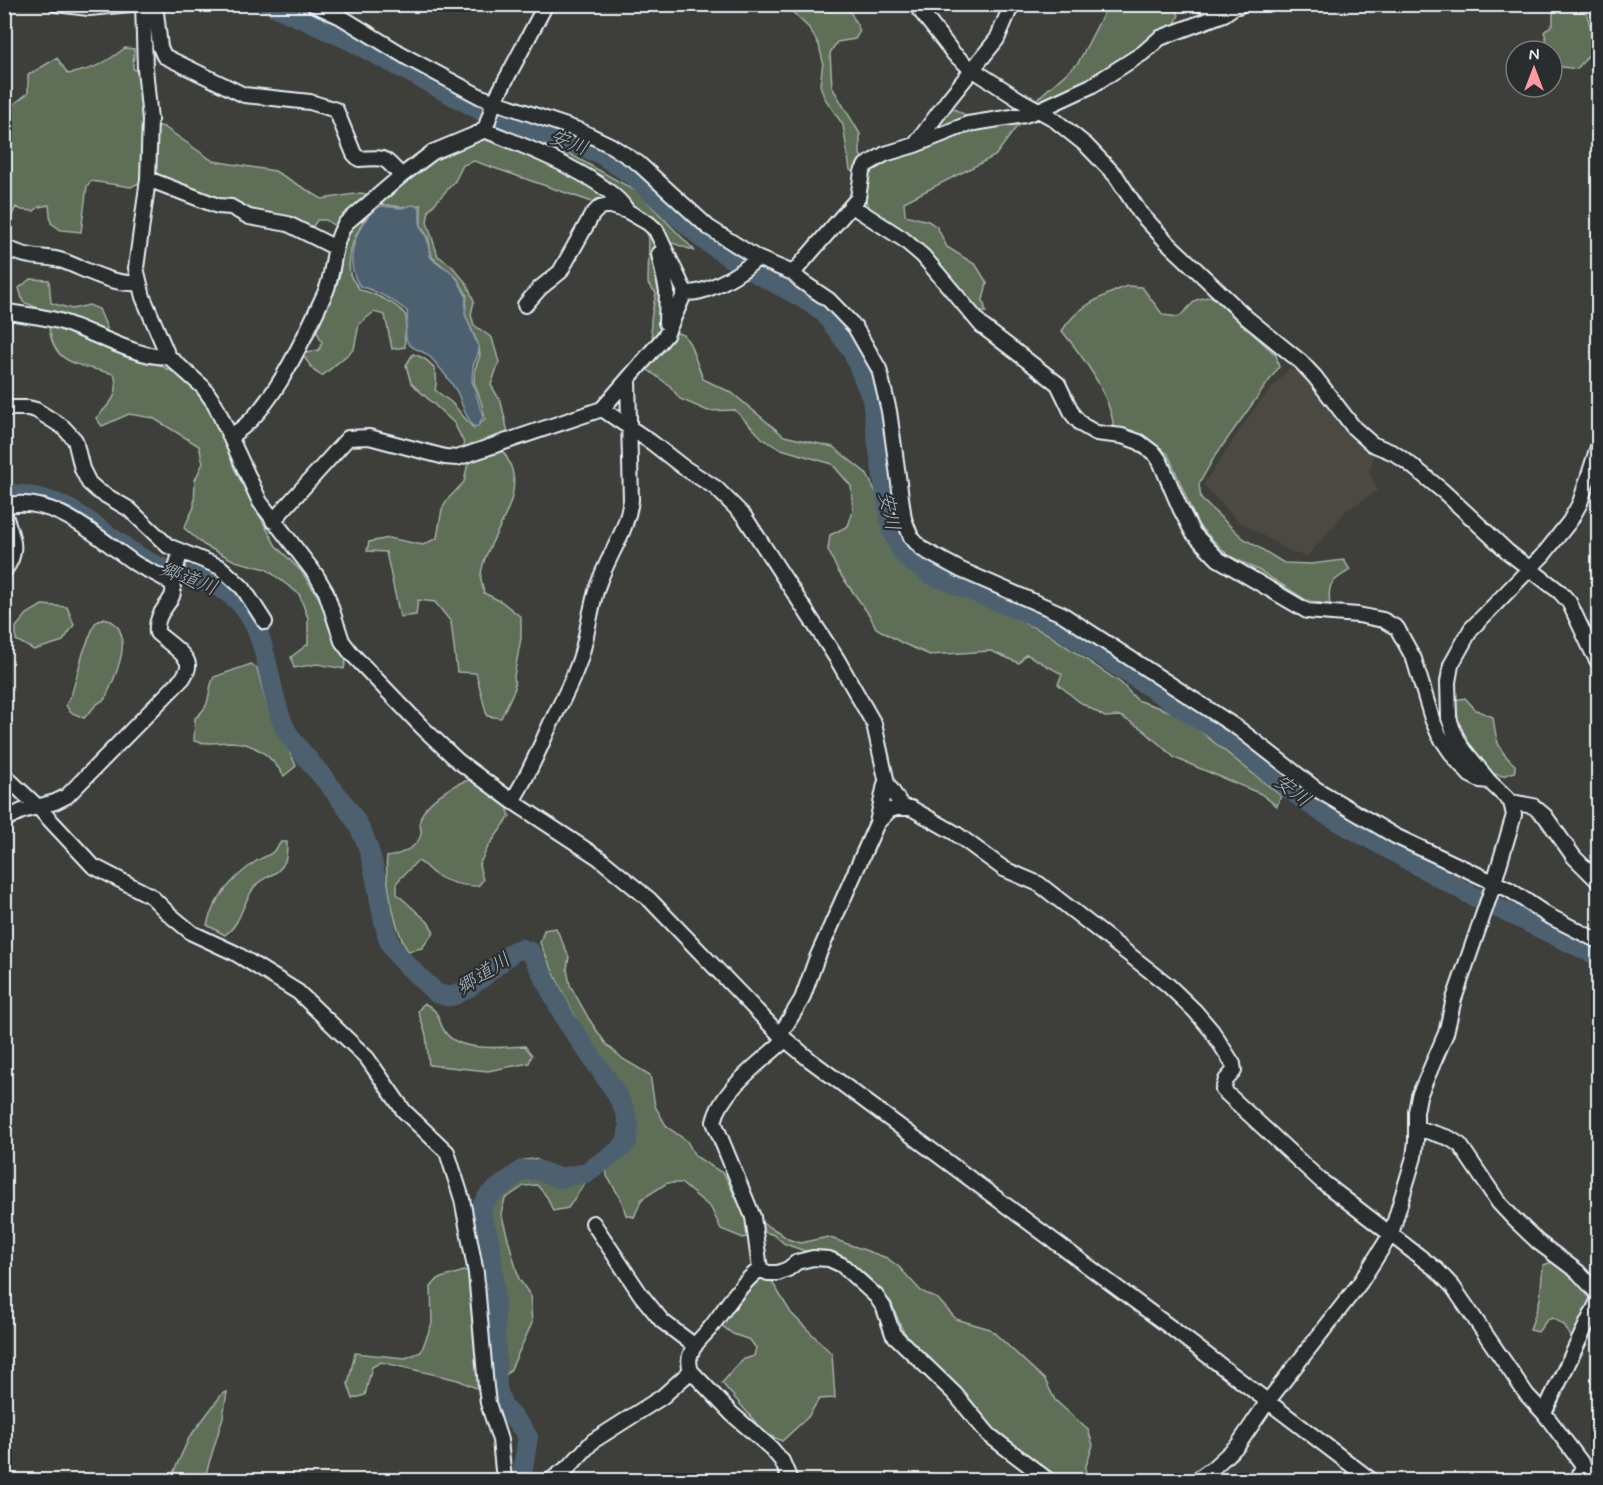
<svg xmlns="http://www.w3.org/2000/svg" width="1603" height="1485" font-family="Mynerve,'Klee One',sans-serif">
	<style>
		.built { fill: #4c4a42 }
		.green { fill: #5f6e57; stroke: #a4b0a8; stroke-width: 1.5 }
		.water { fill: #4d6170; stroke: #8b9ba6; stroke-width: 1.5 }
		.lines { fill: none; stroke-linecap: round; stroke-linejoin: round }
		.stream { stroke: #8b9ba6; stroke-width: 3 }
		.river { stroke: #4d6170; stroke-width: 20 }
		.minor-casing { stroke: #e8f1f8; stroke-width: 18 }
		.major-casing { stroke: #e8f1f8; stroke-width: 22 }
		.minor { stroke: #2a2d2e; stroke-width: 14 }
		.major { stroke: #2a2d2e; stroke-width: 18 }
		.labels { text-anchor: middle; stroke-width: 4.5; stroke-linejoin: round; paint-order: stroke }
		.water-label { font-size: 20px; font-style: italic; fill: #aab7c2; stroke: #2a2d2e }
	</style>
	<rect width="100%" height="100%" fill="#3e3e3a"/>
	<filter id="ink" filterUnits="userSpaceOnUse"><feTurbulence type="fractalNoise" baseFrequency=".0167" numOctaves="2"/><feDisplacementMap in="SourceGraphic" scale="12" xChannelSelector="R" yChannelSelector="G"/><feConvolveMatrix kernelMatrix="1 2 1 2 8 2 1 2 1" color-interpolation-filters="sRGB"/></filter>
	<g filter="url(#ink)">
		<path class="built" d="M 1293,364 L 1310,378 L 1350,431 L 1375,454 L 1369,472 L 1378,490 L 1346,511 L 1307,557 L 1291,552 L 1238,521 L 1203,485 L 1254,409 Z"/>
		<path class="green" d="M 785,5 L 834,5 L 850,11 L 860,31 L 855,39 L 837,42 L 830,53 L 832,87 L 860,134 L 860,154 L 864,162 L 918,148 L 943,113 L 952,108 L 983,124 L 1022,117 L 1038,98 L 1078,63 L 1108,5 L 1173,5 L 1179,15 L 1174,26 L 1153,34 L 1140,49 L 1078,88 L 1050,100 L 1015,129 L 995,156 L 904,202 L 905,215 L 928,221 L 937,227 L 947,247 L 976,265 L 987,283 L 983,300 L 986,312 L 971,312 L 914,239 L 871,210 L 865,199 L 863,176 L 850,170 L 843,125 L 824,97 L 820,85 L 823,62 L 819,45 L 809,28 Z
			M 1553,5 L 1584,5 L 1596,46 L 1577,69 L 1555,66 L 1544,32 L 1553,24 Z
			M 125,48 L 134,49 L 133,68 L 140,75 L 145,123 L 164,127 L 213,161 L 275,171 L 322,199 L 361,193 L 382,198 L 439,154 L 493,132 L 561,149 L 638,192 L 695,251 L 667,241 L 671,292 L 661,329 L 684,335 L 690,344 L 703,379 L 732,393 L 784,436 L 833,447 L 866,473 L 878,496 L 892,546 L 902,561 L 921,575 L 1046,633 L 1121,683 L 1137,700 L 1180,715 L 1281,796 L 1277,806 L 1261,794 L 1175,758 L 1141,728 L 1120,716 L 1105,717 L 1078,701 L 1058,684 L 1062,674 L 1026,654 L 1019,663 L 991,651 L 930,655 L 902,643 L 876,628 L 870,616 L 838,571 L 828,550 L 830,535 L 848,526 L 853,511 L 851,486 L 832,464 L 778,448 L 763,439 L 735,410 L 708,411 L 680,399 L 670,386 L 648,370 L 658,346 C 645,331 653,310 656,293 L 648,284 L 649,238 L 643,225 L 598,204 L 474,161 L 463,165 L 455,181 L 429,210 L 427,222 L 438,256 L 451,265 L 467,284 L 474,301 L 471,315 L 474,325 L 492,338 L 499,362 L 491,385 L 501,402 L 509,437 L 498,443 C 502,450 507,457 510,464 C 526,502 486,538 481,574 C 480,580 483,587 484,593 L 502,602 L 521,617 L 521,638 L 514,676 L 515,688 L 501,718 L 487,716 L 476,673 L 457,672 L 451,622 L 435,602 L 418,600 L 416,615 L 400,617 L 386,552 L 367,551 L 369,542 L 389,538 L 423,545 L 437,538 L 442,509 L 448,499 L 464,482 L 468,463 L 463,441 L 454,423 L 411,383 L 406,365 L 413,354 C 432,360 440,370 435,390 L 452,403 L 474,429 L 485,419 L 482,405 L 474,382 L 475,369 L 480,355 L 478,344 L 465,314 L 467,295 L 457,278 L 432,257 L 428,237 L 421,226 L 421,205 L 402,207 L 379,204 C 360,220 346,248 350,274 C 351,279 357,285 360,290 C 371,292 403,306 406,317 C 408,326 403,335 405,347 L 392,349 L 385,315 L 374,312 L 359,324 L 354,349 L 322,376 L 314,371 L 302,354 L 319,350 L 322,342 L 313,324 L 335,288 L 340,274 L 343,232 L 326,220 L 317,220 L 312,228 L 302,228 L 251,215 L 148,178 L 131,187 L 91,181 L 87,186 L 81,232 L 61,230 L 51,223 L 49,205 L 39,207 L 34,211 L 22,210 L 16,207 L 11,217 L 5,217 L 5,111 L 28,93 L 28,75 L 57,58 L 68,74 C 94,69 104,64 125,48 Z
			M 30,279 L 49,280 L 51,303 L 72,309 L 89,305 L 99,309 L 107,328 L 104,344 L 115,352 L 149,359 L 173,372 L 194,387 L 210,407 L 222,431 L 234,468 L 276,546 L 301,571 L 321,601 L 330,631 L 346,659 L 344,669 L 317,664 L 294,668 L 291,657 L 308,644 L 308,618 L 299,594 L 266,569 L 235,561 L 204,545 L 184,528 L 194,507 L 195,480 L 203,463 L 199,446 L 153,418 L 129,414 L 102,426 L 96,418 C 110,403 121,396 114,374 C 71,363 48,364 48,312 L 23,302 L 19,288 Z
			M 1127,286 L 1142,287 L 1163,315 L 1179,317 L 1196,300 L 1211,296 L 1276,355 L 1279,367 L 1215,456 L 1199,484 L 1201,499 L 1243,538 L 1284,563 L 1311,564 L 1344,560 L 1350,570 C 1332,581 1327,583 1330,605 L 1306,600 L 1260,571 L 1228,555 L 1198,525 L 1168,454 L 1143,435 L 1114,427 C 1109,392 1084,358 1062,331 C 1077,306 1101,297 1127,286 Z
			M 42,605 L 67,607 L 74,625 L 63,641 L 34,650 L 16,640 L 16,627 L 27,614 Z
			M 104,618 C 139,628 115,678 105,699 L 97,704 L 84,718 L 70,712 L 66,705 L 72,693 L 83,653 L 95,623 Z
			M 251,664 L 257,668 C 263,688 266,709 276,728 C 283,741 291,752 296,766 L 284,776 C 271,756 256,743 231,742 C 218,742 207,745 194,741 L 195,718 C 214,703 205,695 214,677 Z
			M 1465,698 L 1476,710 L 1493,717 C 1496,740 1497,750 1515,765 L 1515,772 L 1503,776 L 1490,773 L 1472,751 L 1460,731 L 1455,700 Z
			M 470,780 L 507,807 L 510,816 L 488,847 L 479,865 L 483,880 L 478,886 C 463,886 448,883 436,875 C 428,871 426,864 417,861 L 397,882 L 397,894 L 428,922 L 434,932 L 422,948 L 408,951 C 396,933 384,879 387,857 C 399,855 419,847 421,834 C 422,830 419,824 420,820 C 424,802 454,783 470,780 Z
			M 281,842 L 287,842 C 287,848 287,856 285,861 C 280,875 266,875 257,884 C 242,900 243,922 225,935 L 207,925 C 213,899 234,877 255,862 C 269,853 270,858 281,842 Z
			M 556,928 L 569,957 L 567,969 L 570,985 L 589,1019 L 606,1044 L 623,1059 L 650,1075 L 655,1106 L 667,1127 L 687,1141 L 695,1156 L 724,1174 L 737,1200 L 747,1215 L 777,1231 L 788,1239 L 800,1243 L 828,1237 L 887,1258 L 899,1267 L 921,1291 L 938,1299 L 956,1319 L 990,1329 L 1045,1380 L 1055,1400 L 1088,1430 L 1093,1445 L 1086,1466 L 1085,1480 L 1056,1480 L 995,1432 L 917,1349 L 902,1329 L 891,1302 L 867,1276 L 845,1258 L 824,1250 L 805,1251 L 785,1244 L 774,1235 L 765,1232 L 743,1238 L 721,1229 L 711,1208 L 681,1183 L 667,1183 L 642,1199 L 634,1217 L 626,1215 L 621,1199 L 607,1176 L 606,1167 C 621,1157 636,1150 637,1131 C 639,1098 609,1075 594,1050 C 573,1016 556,979 540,943 L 544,930 Z
			M 424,1003 C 443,1014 435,1017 445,1032 C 459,1053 503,1047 525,1046 L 532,1055 L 529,1063 L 488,1071 L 429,1065 L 426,1035 L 418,1011 Z
			M 535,1159 C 550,1166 562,1173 578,1168 L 589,1177 L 568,1208 L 553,1211 L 547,1197 L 537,1185 L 524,1186 L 505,1199 L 501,1213 L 519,1279 L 530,1295 L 532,1323 L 511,1369 L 503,1379 L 476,1388 L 458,1380 L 381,1362 L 372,1367 L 365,1395 L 353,1399 L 348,1384 L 355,1353 L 405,1358 L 421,1352 L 432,1323 L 431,1287 L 438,1279 L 471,1269 L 476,1238 L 474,1217 L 486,1189 L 524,1160 Z
			M 1552,1262 C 1569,1270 1583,1281 1594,1296 L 1576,1336 L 1570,1336 L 1564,1325 L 1553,1318 L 1547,1320 L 1538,1332 L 1530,1330 L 1540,1299 L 1543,1265 Z
			M 756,1275 L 771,1280 L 791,1313 L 832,1354 L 835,1398 L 819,1399 L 808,1417 L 782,1441 L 765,1433 L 722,1383 L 742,1360 L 754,1356 L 756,1348 L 750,1340 L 733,1334 L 721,1325 L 737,1293 Z
			M 227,1392 L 223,1417 L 204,1480 L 170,1480 L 189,1438 L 222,1394 Z"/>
		<path class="water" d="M 412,205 L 420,207 L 420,226 L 427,238 L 430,256 L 435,262 L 449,270 L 458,280 L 466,296 L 465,314 L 478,346 L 478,354 L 473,366 L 472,381 L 483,417 L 478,426 L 474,427 C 465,417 463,406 458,394 C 453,384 438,365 430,357 C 423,349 408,350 406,338 C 404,330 409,320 407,311 C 396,302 374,289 361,287 C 344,267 353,233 370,214 C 373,211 378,208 381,206 L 402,208 Z"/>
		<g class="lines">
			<path class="stream" d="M 1597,4 L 1597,23 L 1598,27"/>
			<path class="river" d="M 269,4 L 349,40 L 484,112 L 599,153 L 632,175 L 703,239 L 739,264 L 799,296 L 823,311 L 852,350 L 872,399 L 879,452 L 892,531 L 902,552 L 912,562 L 932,575 L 1053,624 L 1219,732 L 1289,789 L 1315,808 L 1471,895 L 1598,956
				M 4,494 C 69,495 88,524 138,556 C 170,577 213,574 240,603 C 270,636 267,688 284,726 C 291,741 301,751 311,763 C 326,781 343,800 355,820 C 379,857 376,903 390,943 C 396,958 424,980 436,993 C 442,995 448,998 455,995 C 474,987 497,964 514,951 L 522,949 L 531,952 L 566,1020 L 615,1091 L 625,1111 L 629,1124 L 627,1141 L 618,1151 L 586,1173 L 559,1178 L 537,1170 L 522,1170 L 488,1196 L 482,1206 L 482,1217 L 490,1243 L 494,1281 L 497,1388 L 503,1407 L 522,1428 L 528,1437 L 521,1480"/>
			<defs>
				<path id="minor" d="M 56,4 L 89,8 L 131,4
					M 143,4 L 145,68 L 150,120 L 148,179 L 136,268 L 143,297 L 168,356 L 203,387 L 215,404 L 260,502 L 316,575 L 326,592 L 342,641 L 351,653 L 423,728 L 458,761 L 512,801 L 599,858 L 650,900 L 780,1035 L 810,1060 L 1170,1327 L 1371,1480
					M 155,4 L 160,47 L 164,56 L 244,95 L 310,102 L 336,110 L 354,154 L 359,159 C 385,158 383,155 401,176 L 433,152 L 481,132 L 486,127 L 494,102 L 546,4
					M 313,4 L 341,17 L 408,58 L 481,97 L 581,131 L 610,145 L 638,163 L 708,227 L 757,258 L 793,273 L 801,281 L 829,300 L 855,327 L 879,369 L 889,411 L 904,519 L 911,537 L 922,549 L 961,570 L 1062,614 L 1239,729 L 1316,789 L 1395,836 L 1510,890 L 1547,915 L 1598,941
					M 915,4 L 954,54 L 969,67 L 1020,100 L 1051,117 L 1086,145 L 1116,176 L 1140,213 L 1167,242 L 1247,318 L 1301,362 L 1315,377 L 1354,428 L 1372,444 L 1394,453 L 1411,465 L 1444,492 L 1508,552 L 1560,592 L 1569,602 L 1592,651 L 1598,662
					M 484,130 C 518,143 610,179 627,211
					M 915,145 L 968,124 L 1025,115 L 1039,110 L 1091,86 L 1143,53 L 1160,38 L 1224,14 L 1235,6
					M 148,179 L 218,206 L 231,207 L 249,217 L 288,224 L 336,248
					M 852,206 L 903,239 L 923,256 L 982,326 L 1058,384 L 1073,415 L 1082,425 L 1096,433 L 1122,436 L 1139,442 L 1155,454 L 1160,461 L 1180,508 L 1193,533 L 1218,559 L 1307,611 L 1358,615 L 1383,620 L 1397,628 L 1414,659 L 1432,719 L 1439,735 L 1454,757 L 1470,775 L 1480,780 L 1489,781
					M 4,247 C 13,251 22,255 31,256 C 42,258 52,257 63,261 C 87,270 112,285 138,283
					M 659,254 L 667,291 L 666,323
					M 793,273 L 858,198 L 862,172 L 866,165 L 885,154 L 915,145 L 948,100 L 997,39 L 1012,4
					M 525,305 L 540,288 L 560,272 L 592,215 L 600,207 L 608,205 L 627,211 L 648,223 L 656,230 L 685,292 C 703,297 745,271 757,258
					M 4,311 C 22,315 42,316 59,321 C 87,329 143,361 168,356
					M 4,408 L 28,408 L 36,410 L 63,427 L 75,440 L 82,469 L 89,483 L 98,491 L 129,509 L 168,546 L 220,567 L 243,588 L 265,622
					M 602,409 L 651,442 L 683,467 L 716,488 L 744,516 L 837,659 L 874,724 L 887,783 L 903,808
					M 230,436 C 272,414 306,333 326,291 C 335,269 332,243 346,223 L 401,176
					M 4,506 C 53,493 99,539 136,564 C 148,571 161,575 172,584 C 179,602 154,608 157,633 C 165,640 187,655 188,664 C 189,670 185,674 183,678 L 67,796 L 55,802 L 22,811 L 4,820
					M 4,512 C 11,535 21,550 4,571
					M 273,521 L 348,438 L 369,437 L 445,457 L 457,458 L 602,409 L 666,335 L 685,292
					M 172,584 L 180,553
					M 4,775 L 37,806 L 93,866 L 151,896 L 169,914 L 192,933 L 235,953 L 298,992 L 367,1058 L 404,1111 L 447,1152 L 462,1199 L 476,1273 L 486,1387 L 488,1403 L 500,1440 L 504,1480
					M 512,801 C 528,777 539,749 551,723 C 562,701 574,679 581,656 C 588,633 590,608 598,585 C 609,553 626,535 631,500 L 628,380
					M 1511,802 L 1533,806 L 1545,816 L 1574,857 L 1598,881
					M 877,823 L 890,810 L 896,808 L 911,808 L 955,833 L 1004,869 L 1039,884 L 1168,985 L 1195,1011 L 1212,1031 L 1233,1064 L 1234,1071 L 1226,1080 L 1223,1090 L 1320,1180 L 1437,1270 L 1453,1287 L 1527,1395 L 1544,1413 L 1583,1465 L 1578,1480
					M 780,1035 L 802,999 L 816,960 L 877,823 L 885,784 L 887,783
					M 785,1040 C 762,1061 721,1090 714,1122 L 753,1217 L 760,1269 L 768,1273 L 778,1273 L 788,1269 L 797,1262 L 813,1258 L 829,1259 L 842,1265 L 876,1296 L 884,1308 L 893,1334 L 955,1394 L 989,1435 L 1048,1480
					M 1417,1128 L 1449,1138 L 1460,1145 L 1499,1203 L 1514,1219 L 1538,1242 L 1578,1272 L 1598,1294
					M 593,1223 L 641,1295 L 662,1321 L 695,1346
					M 760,1269 C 739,1285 727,1306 711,1327 C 705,1335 694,1343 691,1353 C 688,1359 689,1365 691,1371 L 732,1414 L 771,1448 L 782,1461 L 790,1480
					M 1544,1413 L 1598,1301
					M 1583,1465 L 1593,1480
					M 551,1480 L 570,1466 L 593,1441 L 662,1397 L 691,1371
					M 1196,1480 L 1213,1468 L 1238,1445 L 1268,1401 L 1360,1283 L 1391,1234 L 1414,1157 L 1416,1141 L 1416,1112 L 1419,1096 L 1446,1033 L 1454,999 L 1492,889 L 1514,815 L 1511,802 L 1489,781 L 1461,746 L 1453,730 L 1449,718 L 1448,682 L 1451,665 L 1471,629 L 1544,554 L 1570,521 L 1580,503 L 1598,447"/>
				<path id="major" d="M 1205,4 L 1227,6 L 1238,4"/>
			</defs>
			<use href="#minor" class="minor-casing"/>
			<use href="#major" class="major-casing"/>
			<use href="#minor" class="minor"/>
			<use href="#major" class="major"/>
		</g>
	</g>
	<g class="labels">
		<g class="water-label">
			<text transform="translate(569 142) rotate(20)" y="7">安川</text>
			<text transform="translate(890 511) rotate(79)" y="7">安川</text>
			<text transform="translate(189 578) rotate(21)" y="7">郷道川</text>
			<text transform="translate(1293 790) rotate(38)" y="7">安川</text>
			<text transform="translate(483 973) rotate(-33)" y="7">郷道川</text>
		</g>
	</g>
	<rect width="1603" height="1485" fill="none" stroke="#2a2d2e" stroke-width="24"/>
	<rect x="12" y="12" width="1579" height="1461" fill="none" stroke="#e8f1f8" stroke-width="2" filter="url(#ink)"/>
	<g transform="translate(1534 69)"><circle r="28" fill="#2a2d2e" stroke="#767b7f" stroke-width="1.5"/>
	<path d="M0-4.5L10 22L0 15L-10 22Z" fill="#ff9aa2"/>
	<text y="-9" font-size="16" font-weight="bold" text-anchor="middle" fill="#e8f1f8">N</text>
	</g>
</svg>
